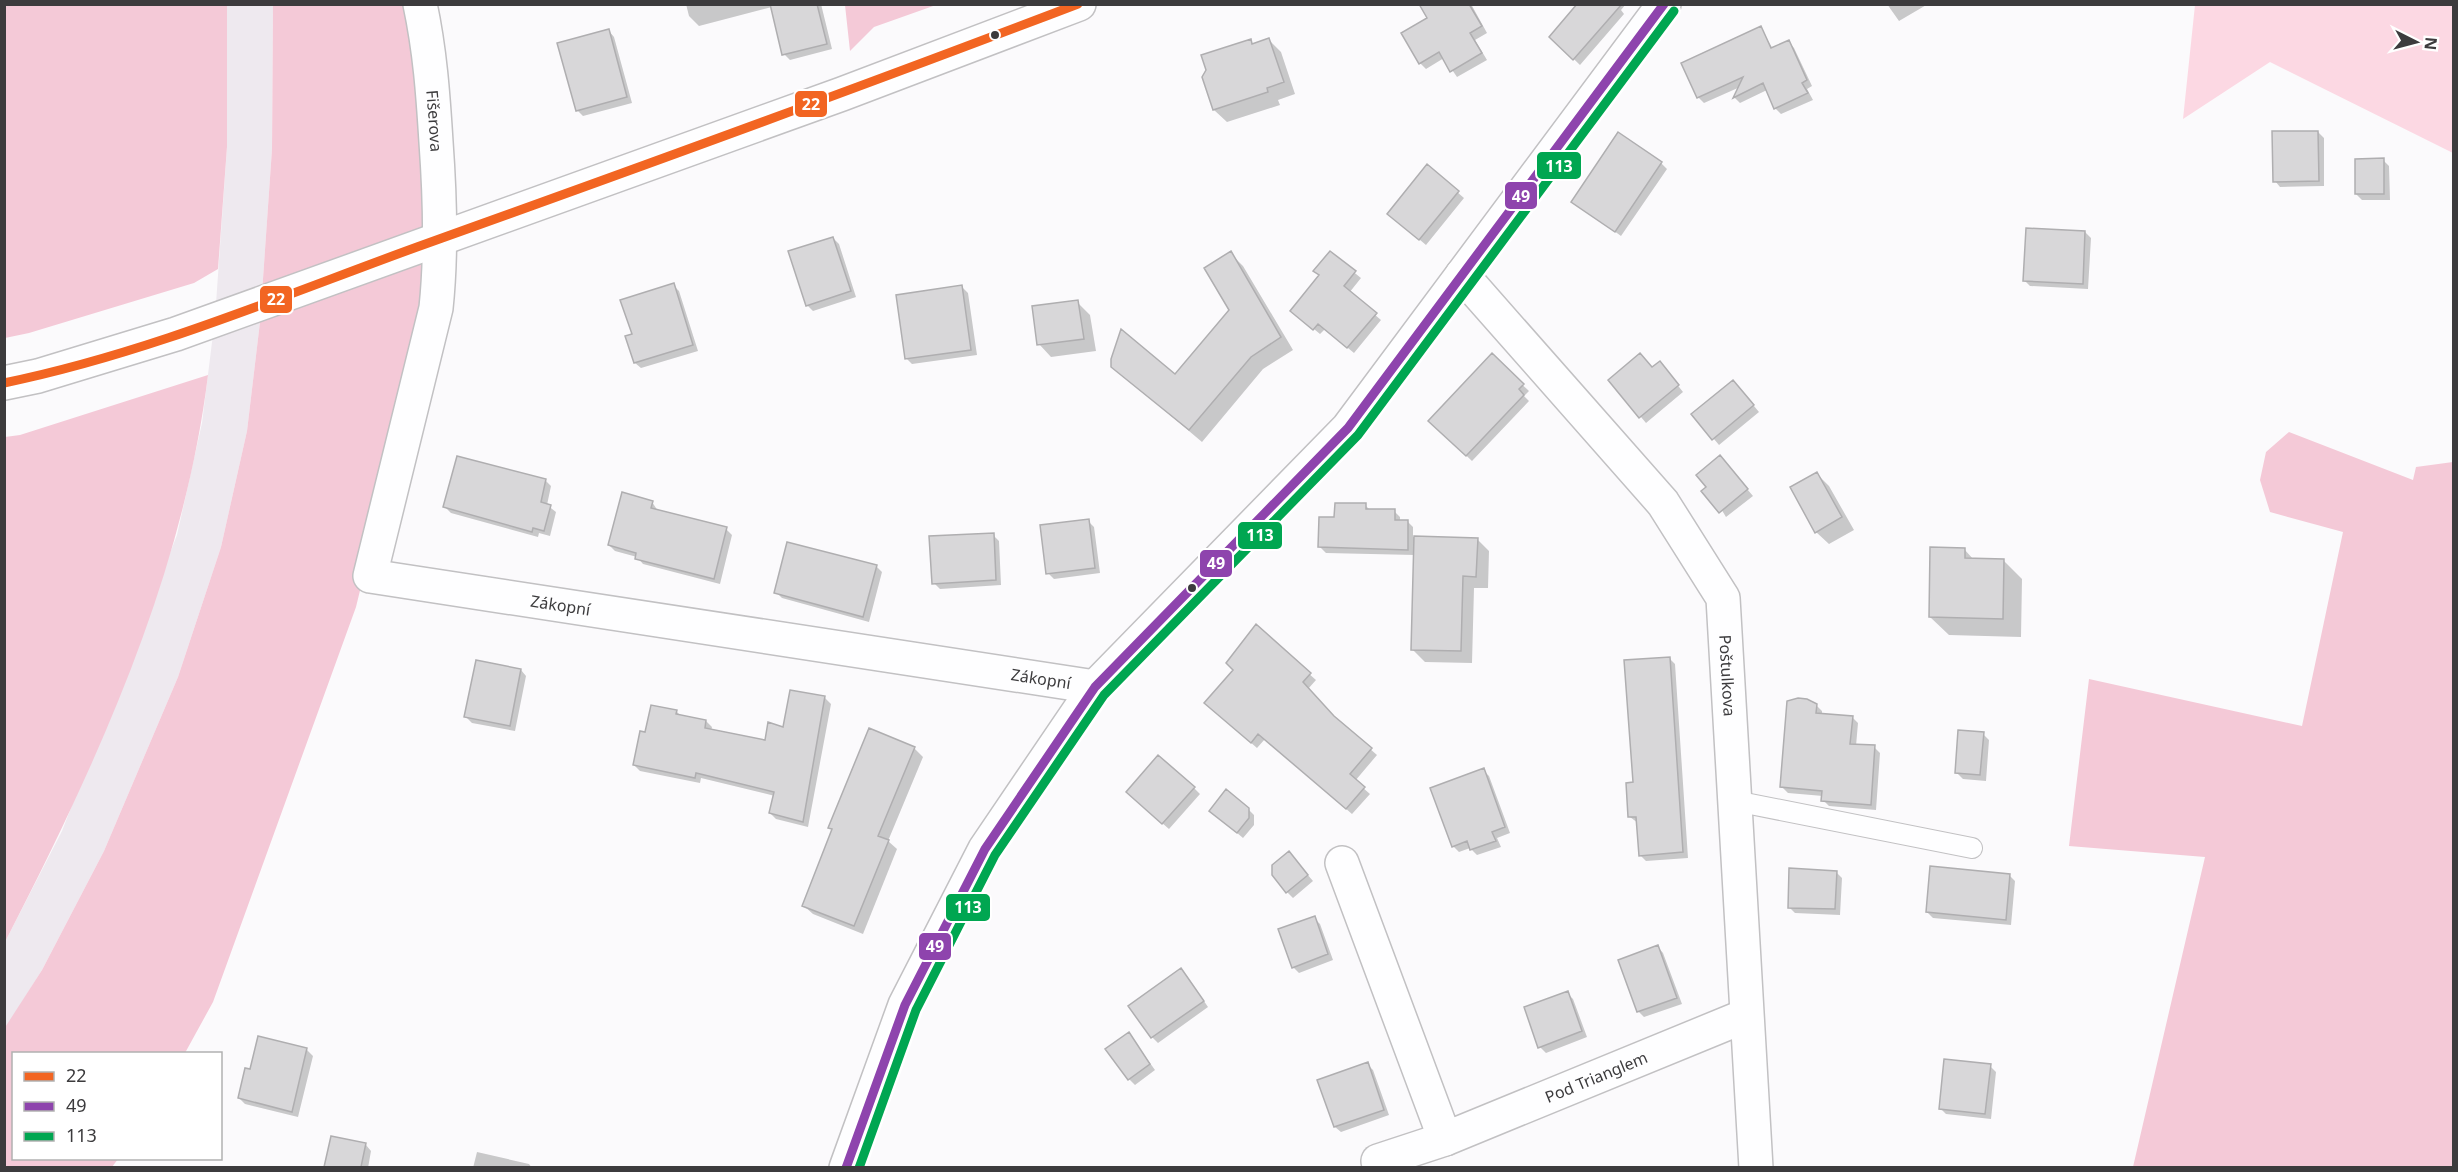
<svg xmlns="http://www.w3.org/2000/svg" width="2458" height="1172" font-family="'Noto Sans',sans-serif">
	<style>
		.built { fill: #eee9ef }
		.green { fill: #fcd8e3 }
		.forest { fill: #f4c9d7 }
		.shadow { fill: #0003 }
		.building { fill: #d8d7d9; stroke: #afaeb0; stroke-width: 1.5 }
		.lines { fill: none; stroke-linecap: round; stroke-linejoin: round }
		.service-casing { stroke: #c2c1c3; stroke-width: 22 }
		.minor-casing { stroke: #c2c1c3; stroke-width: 36 }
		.tertiary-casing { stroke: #c2c1c3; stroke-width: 36 }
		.service { stroke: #fefeff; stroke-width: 20 }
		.minor { stroke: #fefeff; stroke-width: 33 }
		.tertiary { stroke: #fefeff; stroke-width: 33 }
		.bus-1-casing { stroke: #fff; stroke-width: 14 }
		.bus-2-casing { stroke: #fff; stroke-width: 14 }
		.bus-3-casing { stroke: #fff; stroke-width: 14 }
		.bus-1 { stroke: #f26522; stroke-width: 9 }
		.bus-2 { stroke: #8e44ad; stroke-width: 9 }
		.bus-3 { stroke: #00a651; stroke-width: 9 }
		.bus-dot { fill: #3c3b3d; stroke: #fff; stroke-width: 2 }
		.labels { text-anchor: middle; stroke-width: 4.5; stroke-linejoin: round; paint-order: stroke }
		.street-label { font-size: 16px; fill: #3c3b3d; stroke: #fff }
		.line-badge { stroke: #fff; stroke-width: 2 }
		.badge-label { font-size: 16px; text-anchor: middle; font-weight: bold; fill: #fff }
	</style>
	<rect width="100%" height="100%" fill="#fbfafc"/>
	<path class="built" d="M 227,5 L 273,5 L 272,149 L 260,322 L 247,431 L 221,547 L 178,677 L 104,851 L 42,970 L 5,1029 L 5,942 L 62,831 L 177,535 L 202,423 L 215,318 L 227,147 Z"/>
	<path class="green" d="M 2195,5 L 2453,5 L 2453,153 L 2270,62 L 2183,119 Z"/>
	<path class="forest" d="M 5,4 L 227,5 L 227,147 L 218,269 L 194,283 L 29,333 L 5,338 Z
		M 273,5 L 410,5 L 420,40 L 429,307 L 356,607 L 213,1002 L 185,1053 L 14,1054 L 14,1158 L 118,1159 L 112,1167 L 5,1167 L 4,1029 L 42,970 L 104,851 L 178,677 L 221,547 L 247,431 L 260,322 L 272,149 Z
		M 845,5 L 845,4 L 936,5 L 874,27 L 850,51 Z
		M 208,375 C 183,577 97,763 5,942 L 5,437 L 20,435 Z
		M 2289,432 L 2413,480 L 2416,467 L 2453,462 L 2453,1167 L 2133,1167 L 2205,857 L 2069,846 L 2089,679 L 2302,726 L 2343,532 L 2270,512 L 2260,480 L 2266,452 Z"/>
	<path class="shadow" d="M 686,4 L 821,4 L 832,49 L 790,60 L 784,54 L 772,7 L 699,26 L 689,16 Z
		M 1421,4 L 1471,4 L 1487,33 L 1475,40 L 1487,60 L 1457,77 L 1444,58 L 1426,69 L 1420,63 L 1429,19 Z
		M 1580,4 L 1626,4 L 1621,10 L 1624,14 L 1580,65 L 1551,37 Z
		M 1887,4 L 1928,4 L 1899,21 Z
		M 1760,28 L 1773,49 L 1789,42 L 1794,48 L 1812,86 L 1807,89 L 1813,100 L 1781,114 L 1775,108 L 1767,90 L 1740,103 L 1734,97 L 1740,87 L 1704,103 L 1698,97 Z
		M 609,31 L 614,37 L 632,103 L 583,116 L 577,110 Z
		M 1269,40 L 1281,52 L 1295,94 L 1278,100 L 1280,105 L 1227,122 L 1214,110 L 1250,41 L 1254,44 Z
		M 2318,132 L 2324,138 L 2324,186 L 2280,187 L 2275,181 Z
		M 2383,160 L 2389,166 L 2390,200 L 2362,200 L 2356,194 Z
		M 1661,163 L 1667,169 L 1621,236 L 1573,201 Z
		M 1428,167 L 1464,198 L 1426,245 L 1395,219 Z
		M 2085,232 L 2091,238 L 2088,289 L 2030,286 L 2024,280 Z
		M 833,238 L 839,244 L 856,297 L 813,311 L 807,305 Z
		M 1230,253 L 1243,266 L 1293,350 L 1263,369 L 1202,442 L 1112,366 L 1175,376 L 1231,310 Z
		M 1330,253 L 1361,278 L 1349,293 L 1381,320 L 1354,353 L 1325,329 L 1320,334 L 1298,316 L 1320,276 L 1315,271 Z
		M 673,285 L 679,291 L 698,351 L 641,368 L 635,363 Z
		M 962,287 L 968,293 L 977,355 L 912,364 L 906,358 Z
		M 1077,302 L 1090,315 L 1096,351 L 1051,357 L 1039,344 Z
		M 1492,356 L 1529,391 L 1524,396 L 1529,401 L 1472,461 L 1430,421 Z
		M 1653,369 L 1665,369 L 1683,392 L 1646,423 L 1610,380 Z
		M 1739,388 L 1759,412 L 1719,445 L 1693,414 Z
		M 1725,463 L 1753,496 L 1726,517 L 1708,487 Z
		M 1817,474 L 1829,486 L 1854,530 L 1829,544 L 1816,532 Z
		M 545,480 L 551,486 L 547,505 L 556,512 L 550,536 L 539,533 L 538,537 L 451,513 L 445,507 Z
		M 652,502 L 658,511 L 726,529 L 732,535 L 720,584 L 643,564 L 637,557 L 615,551 L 609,545 Z
		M 1365,505 L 1371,511 L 1394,511 L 1400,517 L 1400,521 L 1407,521 L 1413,527 L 1413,537 L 1477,539 L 1489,551 L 1488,588 L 1474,588 L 1472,663 L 1425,662 L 1413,650 L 1415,555 L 1326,553 L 1320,547 L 1336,518 Z
		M 1088,521 L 1094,527 L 1100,573 L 1054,579 L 1048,573 Z
		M 993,535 L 999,541 L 1001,585 L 940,589 L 934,583 Z
		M 1964,549 L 1974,560 L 2003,560 L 2022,579 L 2021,637 L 1949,635 L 1930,617 Z
		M 876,566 L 882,572 L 869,622 L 782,598 L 776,592 Z
		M 1256,627 L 1316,680 L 1308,689 L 1336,719 L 1377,755 L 1355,781 L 1370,794 L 1352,814 L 1265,739 L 1257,748 L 1212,709 Z
		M 1669,658 L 1675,664 L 1688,858 L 1646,861 L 1640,855 L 1638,823 L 1630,817 L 1634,784 Z
		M 521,670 L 526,676 L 515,731 L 472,723 L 466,717 Z
		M 825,698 L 831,704 L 808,827 L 776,819 L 770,813 L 775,796 L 701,778 L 700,783 L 640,771 L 634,765 L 646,734 L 676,711 L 681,716 L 706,721 L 712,727 L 711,731 L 766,742 Z
		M 1816,705 L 1822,711 L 1822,715 L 1852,717 L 1858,723 L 1856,746 L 1874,747 L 1880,753 L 1876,810 L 1829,806 L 1823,800 L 1823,796 L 1788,793 L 1782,787 Z
		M 1983,734 L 1989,740 L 1986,781 L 1963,779 L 1957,773 Z
		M 914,748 L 923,757 L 888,841 L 897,849 L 863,934 L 813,914 L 804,906 L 833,831 L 829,827 Z
		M 1483,770 L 1489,776 L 1510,833 L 1497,838 L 1501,847 L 1477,855 L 1470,848 L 1459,852 L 1453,846 Z
		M 1194,788 L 1200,794 L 1169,829 L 1133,798 Z
		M 1248,809 L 1254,815 L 1254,825 L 1243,838 L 1217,816 Z
		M 1289,853 L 1313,881 L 1293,898 L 1287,892 Z
		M 1836,872 L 1842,878 L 1840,915 L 1795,913 L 1789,907 Z
		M 2009,875 L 2015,881 L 2011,925 L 1933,918 L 1927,912 Z
		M 1314,918 L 1320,924 L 1333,960 L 1299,973 L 1293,967 Z
		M 1658,947 L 1663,953 L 1682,1004 L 1644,1017 L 1638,1011 Z
		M 1187,976 L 1208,1007 L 1158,1043 L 1152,1037 Z
		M 1567,993 L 1573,999 L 1587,1037 L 1546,1053 L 1540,1047 Z
		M 1129,1034 L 1155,1070 L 1135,1085 L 1129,1079 Z
		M 259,1038 L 307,1050 L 313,1056 L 298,1117 L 245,1104 L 239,1098 L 251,1071 Z
		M 1367,1064 L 1373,1070 L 1389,1115 L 1341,1132 L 1335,1127 Z
		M 1990,1066 L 1996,1072 L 1991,1119 L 1946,1114 L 1940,1108 Z
		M 332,1137 L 366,1145 L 371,1151 L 368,1168 L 326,1168 Z
		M 477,1152 L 529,1164 L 532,1168 L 473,1168 Z"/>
	<path class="building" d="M 770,4 L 817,4 L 827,44 L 782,55 Z
		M 1419,4 L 1469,4 L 1482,26 L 1470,33 L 1482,53 L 1450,72 L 1439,52 L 1419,64 L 1401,33 L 1427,18 Z
		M 1577,4 L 1622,4 L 1573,60 L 1549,37 Z
		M 1761,26 L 1771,48 L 1789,40 L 1807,80 L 1802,83 L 1808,93 L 1774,109 L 1763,83 L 1733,98 L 1743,77 L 1697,98 L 1681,63 Z
		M 609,29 L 627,97 L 576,111 L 557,43 Z
		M 1269,38 L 1284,82 L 1267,88 L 1268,92 L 1213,110 L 1202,77 L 1206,70 L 1201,55 L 1251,39 L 1252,44 Z
		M 2272,131 L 2318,131 L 2319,181 L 2273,182 Z
		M 1618,132 L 1662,162 L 1615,232 L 1571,202 Z
		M 2384,158 L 2384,194 L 2355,194 L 2355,159 Z
		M 1427,164 L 1459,191 L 1419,240 L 1387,214 Z
		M 2026,228 L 2085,231 L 2083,284 L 2023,281 Z
		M 833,237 L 851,291 L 806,306 L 788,251 Z
		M 1231,251 L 1281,337 L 1251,357 L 1189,430 L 1111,367 L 1111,359 L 1121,329 L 1175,374 L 1229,310 L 1204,268 Z
		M 1330,251 L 1356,271 L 1344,286 L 1377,313 L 1347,348 L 1318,324 L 1313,330 L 1290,311 L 1319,275 L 1313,271 Z
		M 674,283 L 693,345 L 634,363 L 625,336 L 632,334 L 620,300 Z
		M 962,285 L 971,350 L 905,359 L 896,295 Z
		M 1078,300 L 1084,339 L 1037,345 L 1032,306 Z
		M 1492,353 L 1524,384 L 1519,389 L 1524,395 L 1466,456 L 1428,421 Z
		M 1640,353 L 1652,367 L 1660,361 L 1679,385 L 1639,418 L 1608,380 Z
		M 1733,380 L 1754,405 L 1712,440 L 1691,414 Z
		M 1720,455 L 1748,489 L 1719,513 L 1701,491 L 1706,487 L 1696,475 Z
		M 457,456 L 546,479 L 541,502 L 551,505 L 544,531 L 533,528 L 532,532 L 443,507 Z
		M 1817,472 L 1842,517 L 1815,533 L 1790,487 Z
		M 622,492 L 653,501 L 651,508 L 727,527 L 714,579 L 635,559 L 636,553 L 608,545 Z
		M 1335,503 L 1366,503 L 1366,509 L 1395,509 L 1395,520 L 1408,520 L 1408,550 L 1318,547 L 1319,517 L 1334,517 Z
		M 1089,519 L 1095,568 L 1046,574 L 1040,525 Z
		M 994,533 L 996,580 L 932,584 L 929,536 Z
		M 1414,536 L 1478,538 L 1476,577 L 1463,576 L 1461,651 L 1411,650 Z
		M 787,542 L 877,565 L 863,617 L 774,593 Z
		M 1930,547 L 1965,548 L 1965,558 L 2004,559 L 2003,619 L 1929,617 Z
		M 1256,624 L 1311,673 L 1303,682 L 1334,716 L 1372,748 L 1350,774 L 1365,787 L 1346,809 L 1258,734 L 1251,743 L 1204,703 L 1233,670 L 1226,663 Z
		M 1670,657 L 1683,852 L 1639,856 L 1636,817 L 1628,817 L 1626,783 L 1633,782 L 1624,660 Z
		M 476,660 L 521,669 L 510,726 L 464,717 Z
		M 790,690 L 825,696 L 803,822 L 769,813 L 774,792 L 696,773 L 695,778 L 633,765 L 640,731 L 645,732 L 651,705 L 677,710 L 676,714 L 706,720 L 705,728 L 765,740 L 768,722 L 783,727 Z
		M 1798,698 L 1807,699 L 1817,704 L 1816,713 L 1853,716 L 1850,744 L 1875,745 L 1871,805 L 1821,801 L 1822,791 L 1780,787 L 1787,701 Z
		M 869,728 L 915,747 L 878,836 L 889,840 L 854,926 L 802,906 L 832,829 L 828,828 Z
		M 1958,730 L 1984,732 L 1980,775 L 1955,773 Z
		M 1158,755 L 1195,787 L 1162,824 L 1126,792 Z
		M 1484,768 L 1505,827 L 1492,832 L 1496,841 L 1470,850 L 1467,841 L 1452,847 L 1430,788 Z
		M 1226,789 L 1249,808 L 1249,818 L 1237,833 L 1209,811 Z
		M 1289,851 L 1308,875 L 1286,893 L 1272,875 L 1272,865 Z
		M 1930,866 L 2010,874 L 2006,920 L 1926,912 Z
		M 1789,868 L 1837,871 L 1835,909 L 1788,908 Z
		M 1315,916 L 1328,954 L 1292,968 L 1278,929 Z
		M 1658,945 L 1677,998 L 1637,1012 L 1618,960 Z
		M 1181,968 L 1204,1001 L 1151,1038 L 1128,1006 Z
		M 1568,991 L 1582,1031 L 1538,1048 L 1524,1007 Z
		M 1129,1032 L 1150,1064 L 1128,1080 L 1105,1049 Z
		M 258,1036 L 307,1048 L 292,1112 L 238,1098 L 245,1068 L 250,1069 Z
		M 1944,1059 L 1991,1064 L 1985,1114 L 1939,1109 Z
		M 1368,1062 L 1384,1110 L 1334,1127 L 1317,1080 Z
		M 331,1136 L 366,1143 L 361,1167 L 324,1167 Z"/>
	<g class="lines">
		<defs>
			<path id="service" d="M 1735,801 L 1972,848"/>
			<g id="minor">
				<path id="s1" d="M 420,4 C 430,51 433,94 436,142 C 440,197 442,252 436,308 L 370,576 L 1095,687"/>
				<path id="s2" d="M 1462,275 L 1663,503 L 1723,598 L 1756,1168"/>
				<path id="s3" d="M 1342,863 L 1445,1139 L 1745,1016"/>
				<path d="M 1378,1161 L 1445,1139"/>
				<path d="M 846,1168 L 905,1005 L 985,849 L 1095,687 L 1348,428 L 1664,4"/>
			</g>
			<path id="tertiary" d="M 4,383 L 38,376 L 176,334 L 842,94 L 1079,4"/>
		</defs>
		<use href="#service" class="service-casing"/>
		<use href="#minor" class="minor-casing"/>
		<use href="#tertiary" class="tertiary-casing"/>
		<use href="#service" class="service"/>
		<use href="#minor" class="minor"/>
		<use href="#tertiary" class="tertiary"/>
		<defs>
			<path id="bus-1" d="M 4,383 C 146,354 282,296 417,247 C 638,168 858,88 1078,4"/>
			<path id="bus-2" d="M 846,1168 L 905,1005 L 985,849 L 1095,687 L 1348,428 L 1664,4"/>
			<path id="bus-3" d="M 859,1168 L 916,1010 L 995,855 L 1104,695 L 1358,435 L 1674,11"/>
		</defs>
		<use href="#bus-1" class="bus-1-casing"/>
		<use href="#bus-2" class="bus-2-casing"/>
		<use href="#bus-3" class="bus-3-casing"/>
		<use href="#bus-1" class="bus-1"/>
		<use href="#bus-2" class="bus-2"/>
		<use href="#bus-3" class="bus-3"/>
	</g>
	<g class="bus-dot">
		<circle cx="995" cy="35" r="5"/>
		<circle cx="1192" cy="588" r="5"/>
	</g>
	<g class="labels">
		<g class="street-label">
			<text dy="6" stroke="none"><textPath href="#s1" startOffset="118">Fišerova</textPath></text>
			<text dy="6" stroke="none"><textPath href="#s1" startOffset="774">Zákopní</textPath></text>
			<text dy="6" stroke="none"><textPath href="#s2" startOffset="494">Poštulkova</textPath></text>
			<text dy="6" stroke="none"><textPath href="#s1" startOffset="1260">Zákopní</textPath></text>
			<text dy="6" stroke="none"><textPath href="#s3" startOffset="458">Pod Trianglem</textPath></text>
		</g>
	</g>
	<g class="line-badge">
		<rect x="794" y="90" width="34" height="28" rx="6" fill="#f26522"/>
		<rect x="1536" y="151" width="46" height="29" rx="6" fill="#00a651"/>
		<rect x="1504" y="181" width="34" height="29" rx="6" fill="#8e44ad"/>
		<rect x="259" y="285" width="34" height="29" rx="6" fill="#f26522"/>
		<rect x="1237" y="521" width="46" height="29" rx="6" fill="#00a651"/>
		<rect x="1199" y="549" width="34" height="29" rx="6" fill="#8e44ad"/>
		<rect x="945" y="893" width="46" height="29" rx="6" fill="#00a651"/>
		<rect x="918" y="932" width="34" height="29" rx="6" fill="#8e44ad"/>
	</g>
	<g class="badge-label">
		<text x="811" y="110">22</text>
		<text x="1559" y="172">113</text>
		<text x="1521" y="202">49</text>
		<text x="276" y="305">22</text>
		<text x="1260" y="541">113</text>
		<text x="1216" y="569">49</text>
		<text x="968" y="913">113</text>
		<text x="935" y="952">49</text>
	</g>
	<rect width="2458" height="1172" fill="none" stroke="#3c3b3d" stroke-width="12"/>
	<rect x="12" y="1052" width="210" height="108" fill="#ffffff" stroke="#b1b1b1" stroke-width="1.5"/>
	<rect x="24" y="1072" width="30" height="9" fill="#f26522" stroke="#b1b1b1" stroke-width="1.5"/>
	<text x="66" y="1082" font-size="18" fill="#3c3b3d">22</text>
	<rect x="24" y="1102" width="30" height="9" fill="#8e44ad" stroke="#b1b1b1" stroke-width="1.5"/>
	<text x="66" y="1112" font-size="18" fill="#3c3b3d">49</text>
	<rect x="24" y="1132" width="30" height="9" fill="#00a651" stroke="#b1b1b1" stroke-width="1.5"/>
	<text x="66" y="1142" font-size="18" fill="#3c3b3d">113</text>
	<g transform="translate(2416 42) rotate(96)" stroke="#ffffff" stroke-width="4.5" paint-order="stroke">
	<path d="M0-4.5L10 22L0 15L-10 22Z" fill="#3c3b3d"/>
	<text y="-9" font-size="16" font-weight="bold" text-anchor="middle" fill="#3c3b3d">N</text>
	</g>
</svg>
